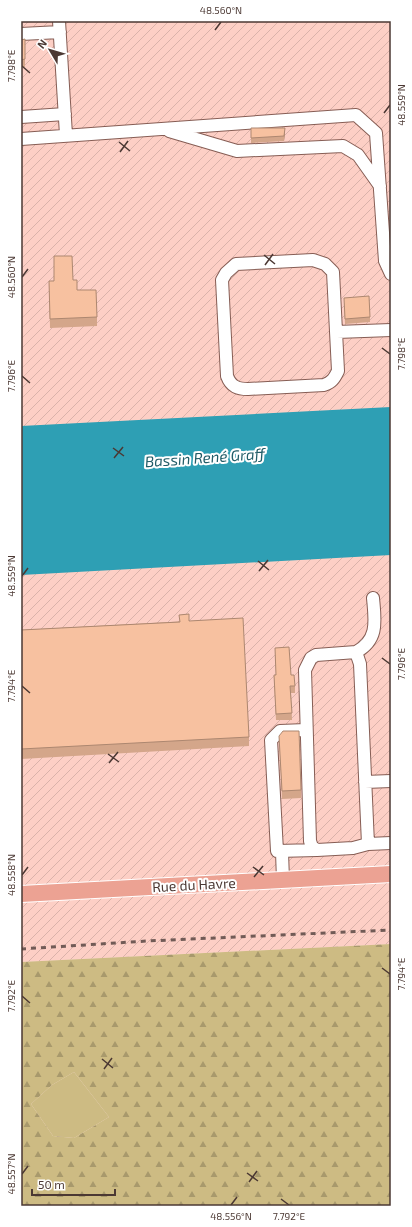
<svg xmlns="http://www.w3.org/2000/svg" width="412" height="1227" font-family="'Exo 2',sans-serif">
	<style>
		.industrial { fill: url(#industrial-furrows) }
		.green { fill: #cdbb83 }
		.forest { fill: url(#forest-firs); fill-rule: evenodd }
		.water { fill: #2e9fb4 }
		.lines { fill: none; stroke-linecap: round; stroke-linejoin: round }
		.minor-casing { stroke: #865d54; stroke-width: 14 }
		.major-casing { stroke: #fff; stroke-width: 18 }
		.minor { stroke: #fff; stroke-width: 12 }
		.major { stroke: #eca293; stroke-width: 16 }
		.rail { stroke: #715b56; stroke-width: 3; stroke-dasharray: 5 5; stroke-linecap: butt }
		.wall { fill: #d4a68a }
		.shaded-wall { fill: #ad8770 }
		.building { fill: #f7c1a0; stroke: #ad8770 }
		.ticks { fill: none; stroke: #4b3833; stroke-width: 1.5 }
		.labels { text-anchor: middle; stroke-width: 4; stroke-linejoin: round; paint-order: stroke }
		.street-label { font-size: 14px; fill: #4b3833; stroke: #fff }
		.water-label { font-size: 15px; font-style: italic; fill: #225d68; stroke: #fff }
		.neatline { fill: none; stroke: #4b3833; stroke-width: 1.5 }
		.ticks-label { font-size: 10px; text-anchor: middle; fill: #4b3833 }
	</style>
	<defs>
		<pattern id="industrial-furrows" width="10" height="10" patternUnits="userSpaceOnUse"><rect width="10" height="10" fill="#fdcfc5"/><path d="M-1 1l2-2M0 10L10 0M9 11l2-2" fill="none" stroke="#dab2aa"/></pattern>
		<pattern id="forest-firs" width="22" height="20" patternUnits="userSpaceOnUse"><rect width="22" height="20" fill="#cdbb83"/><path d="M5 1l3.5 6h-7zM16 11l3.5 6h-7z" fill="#a8996c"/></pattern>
	</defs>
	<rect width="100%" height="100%" fill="#fbddd6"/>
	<path class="industrial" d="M 21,21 L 391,21 L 391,944 L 21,962 Z"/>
	<path class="green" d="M 74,1072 L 109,1117 L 74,1138 L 53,1136 L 31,1104 L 52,1085 Z"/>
	<path class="forest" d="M 391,944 L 391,1206 L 21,1206 L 21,962 ZM 74,1072 L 109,1117 L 74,1138 L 53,1136 L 31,1104 L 52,1085 Z"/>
	<path class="water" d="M 391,407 L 391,555 L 21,575 L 21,426 Z"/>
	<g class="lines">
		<defs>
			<path id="minor" d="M 59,21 L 66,135
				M 21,34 L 60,32
				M 21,117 L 65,114
				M 169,131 L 237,151 L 343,146 L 358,155 L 380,186
				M 21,139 L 356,115 L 376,133 L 385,261 L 391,274
				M 313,260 L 325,264 L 333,272 L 338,371 C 334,379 332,382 324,385 L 248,389 C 238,389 231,387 227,376 L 222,280 L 226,273 L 236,264 Z
				M 337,332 L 391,330
				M 373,598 C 375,620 379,640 356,652 L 316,655 L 311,658 L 305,670 L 310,841 L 312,847 L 317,850 L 353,848 L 368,844 L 391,843
				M 356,652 L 360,664 L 368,844
				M 306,730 L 280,731 L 271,740 L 277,851 L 317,850
				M 365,782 L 391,781
				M 282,852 L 283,880"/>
			<path id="major" d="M 21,894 L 391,874"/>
		</defs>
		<use href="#minor" class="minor-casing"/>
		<use href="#major" class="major-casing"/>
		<use href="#minor" class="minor"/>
		<use href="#major" class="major"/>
		<path class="rail" d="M 21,949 L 147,941 L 391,930"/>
	</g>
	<path class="wall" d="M 25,39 L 25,67 L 21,67 L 21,40 Z
		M 251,128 L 285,133 L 284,141 L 251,143 Z
		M 73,280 L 77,290 L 97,317 L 97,326 L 50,328 L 49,281 Z
		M 344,303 L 370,317 L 370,322 L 345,324 Z
		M 189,621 L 249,737 L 249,746 L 21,759 L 21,630 Z
		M 275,648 L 291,675 L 295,686 L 295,693 L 291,693 L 292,720 L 276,720 L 274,682 L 274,675 L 276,675 Z
		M 279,736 L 301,790 L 301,798 L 282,799 Z"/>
	<path class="shaded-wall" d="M 285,128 L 285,133 L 284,141 L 284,136 Z"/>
	<path class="building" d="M 25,39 L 25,59 L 21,60 L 21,40 Z
		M 251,128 L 285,128 L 284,136 L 251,138 Z
		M 54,256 L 72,256 L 73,280 L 77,280 L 77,290 L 96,290 L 97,317 L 50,319 L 49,281 L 54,281 Z
		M 369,296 L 370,317 L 345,319 L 344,298 Z
		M 189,614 L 189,621 L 243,618 L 249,737 L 21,749 L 21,630 L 180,622 L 179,615 Z
		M 289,647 L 291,675 L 294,675 L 295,686 L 290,686 L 292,713 L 276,714 L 274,675 L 276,675 L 275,648 Z
		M 283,731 L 299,731 L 301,790 L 282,791 L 279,736 Z"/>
	<path class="ticks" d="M 215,30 L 221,22M 22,66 L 30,73M 384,113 L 390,105M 119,142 L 130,151M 120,152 L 128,141M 264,255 L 275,264M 265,265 L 273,254M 22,277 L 28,269M 382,348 L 390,354M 22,376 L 30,383M 113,448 L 124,456M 114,458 L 123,447M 258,561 L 269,570M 259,571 L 268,560M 22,576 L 28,568M 382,658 L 390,664M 22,686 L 30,693M 108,754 L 119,762M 109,763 L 118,752M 253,867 L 264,875M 22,875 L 28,867M 254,877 L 263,866M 382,968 L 390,974M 22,996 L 30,1003M 102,1059 L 113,1068M 104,1069 L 112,1058M 247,1173 L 258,1181M 22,1174 L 28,1166M 249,1182 L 257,1171M 281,1199 L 289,1205M 231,1205 L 237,1197"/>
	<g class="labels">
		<g class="street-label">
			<text transform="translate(194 885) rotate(-3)" y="5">Rue du Havre</text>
		</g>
		<g class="water-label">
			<text transform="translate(205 458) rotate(-4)" y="5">Bassin René Graff</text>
		</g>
	</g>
	<rect width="412" height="1227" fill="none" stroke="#ffffff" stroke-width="44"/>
	<g transform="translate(50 50) rotate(308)" stroke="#ffffff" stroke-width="3" paint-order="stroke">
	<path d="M0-3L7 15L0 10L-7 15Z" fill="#4b3833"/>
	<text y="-6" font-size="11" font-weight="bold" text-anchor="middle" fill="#4b3833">N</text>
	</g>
	<path d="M32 1189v6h83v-6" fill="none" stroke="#4b3833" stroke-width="2"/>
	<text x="38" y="1189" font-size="12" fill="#4b3833" stroke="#ffffff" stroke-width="3" paint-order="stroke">50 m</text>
	<rect x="22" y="22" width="368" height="1183" class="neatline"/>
	<g class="ticks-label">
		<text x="221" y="14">48.560°N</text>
		<text transform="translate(11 66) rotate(-90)" y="4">7.798°E</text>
		<text transform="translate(401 105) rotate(-90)" y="4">48.559°N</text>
		<text transform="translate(11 277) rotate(-90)" y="4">48.560°N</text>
		<text transform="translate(401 354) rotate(-90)" y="4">7.798°E</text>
		<text transform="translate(11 376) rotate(-90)" y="4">7.796°E</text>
		<text transform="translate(11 576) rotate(-90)" y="4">48.559°N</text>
		<text transform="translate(401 664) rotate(-90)" y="4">7.796°E</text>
		<text transform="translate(11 686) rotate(-90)" y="4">7.794°E</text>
		<text transform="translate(11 875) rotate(-90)" y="4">48.558°N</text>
		<text transform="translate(401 974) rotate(-90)" y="4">7.794°E</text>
		<text transform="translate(11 996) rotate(-90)" y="4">7.792°E</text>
		<text transform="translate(11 1174) rotate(-90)" y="4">48.557°N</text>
		<text x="231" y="1220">48.556°N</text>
		<text x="289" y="1220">7.792°E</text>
	</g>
</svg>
